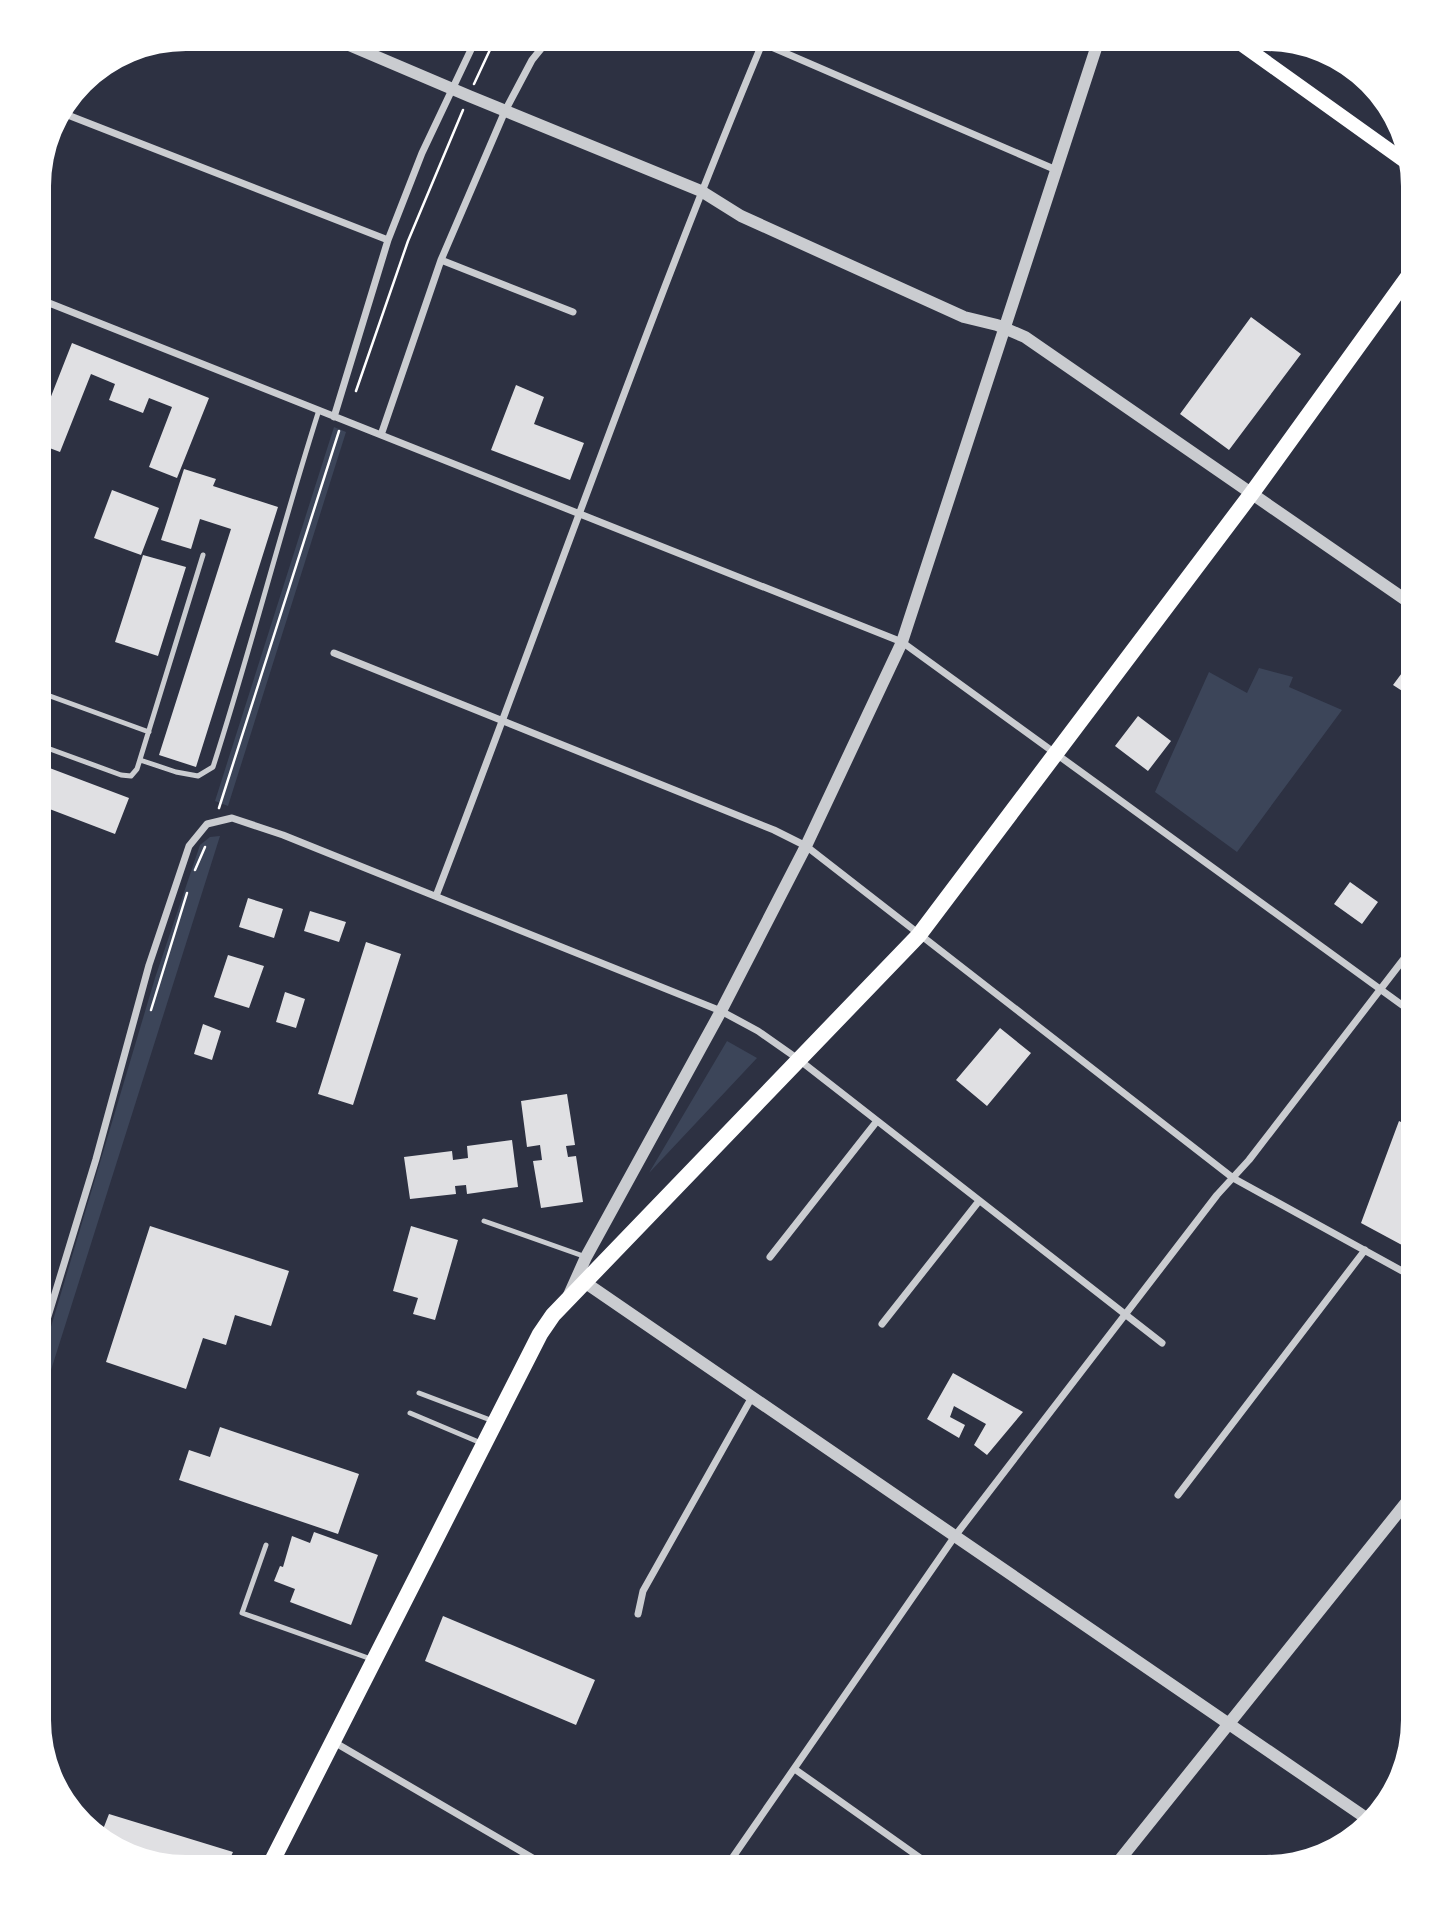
<svg xmlns="http://www.w3.org/2000/svg" width="1452" height="1906" font-family="'DM Sans',sans-serif">
	<style>
		.green { fill: #3c4559 }
		.building { fill: #e0e0e3 }
		.lines { fill: none; stroke-linecap: round; stroke-linejoin: round }
		.path { stroke: #fff; stroke-width: 2.5 }
		.service { stroke: #caccd0; stroke-width: 5 }
		.minor { stroke: #caccd0; stroke-width: 7 }
		.tertiary { stroke: #caccd0; stroke-width: 12 }
		.secondary { stroke: #fff; stroke-width: 14 }
		.primary { stroke: #fff; stroke-width: 16 }
	</style>
	<rect width="100%" height="100%" fill="#2d3142"/>
	<path class="green" d="M 334,427 L 346,432 L 228,806 L 215,801 Z
		M 1259,668 L 1293,677 L 1289,687 L 1342,710 L 1237,852 L 1155,792 L 1209,672 L 1247,693 Z
		M 220,836 L 39,1408 L 39,1367 L 155,978 L 200,845 L 210,837 Z
		M 727,1041 L 757,1058 L 649,1173 Z"/>
	<path class="building" d="M 1251,317 L 1301,354 L 1229,450 L 1180,414 Z
		M 72,343 L 209,398 L 177,478 L 149,467 L 172,407 L 149,398 L 143,413 L 109,400 L 115,384 L 91,374 L 60,452 L 39,444 L 39,427 Z
		M 516,385 L 544,397 L 534,424 L 584,443 L 570,480 L 491,450 Z
		M 184,469 L 216,479 L 213,486 L 278,507 L 196,767 L 159,755 L 231,529 L 200,519 L 191,549 L 161,540 Z
		M 112,490 L 159,508 L 141,555 L 94,538 Z
		M 143,555 L 186,567 L 158,656 L 115,642 Z
		M 1413,658 L 1413,698 L 1393,685 Z
		M 1138,716 L 1171,741 L 1148,771 L 1115,746 Z
		M 39,764 L 129,798 L 115,834 L 39,805 Z
		M 1350,882 L 1378,902 L 1362,924 L 1334,904 Z
		M 248,898 L 283,909 L 274,938 L 239,927 Z
		M 310,911 L 346,922 L 339,942 L 304,931 Z
		M 366,942 L 401,954 L 353,1105 L 318,1094 Z
		M 228,955 L 264,966 L 249,1008 L 214,997 Z
		M 285,992 L 305,999 L 296,1028 L 276,1022 Z
		M 203,1024 L 221,1031 L 212,1060 L 194,1054 Z
		M 1000,1028 L 1031,1053 L 987,1106 L 956,1080 Z
		M 567,1094 L 575,1145 L 566,1146 L 568,1157 L 576,1156 L 583,1202 L 541,1208 L 533,1161 L 542,1160 L 540,1145 L 527,1147 L 521,1101 Z
		M 1399,1121 L 1413,1128 L 1413,1251 L 1361,1223 Z
		M 512,1140 L 518,1187 L 467,1194 L 466,1185 L 455,1186 L 456,1194 L 410,1199 L 404,1157 L 452,1151 L 453,1160 L 468,1158 L 467,1146 Z
		M 150,1226 L 289,1271 L 271,1326 L 235,1315 L 226,1345 L 203,1338 L 186,1389 L 106,1362 Z
		M 411,1226 L 458,1240 L 435,1320 L 413,1314 L 418,1298 L 393,1291 Z
		M 953,1373 L 1023,1412 L 987,1455 L 974,1445 L 986,1424 L 954,1406 L 950,1417 L 965,1425 L 959,1438 L 927,1419 Z
		M 220,1427 L 359,1474 L 338,1534 L 179,1480 L 189,1450 L 210,1457 Z
		M 314,1532 L 378,1555 L 351,1625 L 290,1602 L 295,1589 L 274,1581 L 280,1566 L 283,1567 L 292,1536 L 310,1543 Z
		M 443,1616 L 595,1680 L 576,1725 L 425,1661 Z
		M 109,1814 L 233,1852 L 226,1867 L 185,1867 L 113,1848 L 100,1837 Z"/>
	<g class="lines">
		<path class="path" d="M 474,84 L 495,39
			M 356,391 L 408,241 L 463,110
			M 219,808 L 339,431
			M 195,870 L 205,847
			M 151,1010 L 187,893
			M 39,1382 L 47,1355"/>
		<path class="service" d="M 39,692 L 149,732
			M 39,745 L 121,775 L 131,776 L 137,769 L 203,555
			M 140,760 L 176,772 L 198,776 L 213,767 C 251,649 281,529 319,410
			M 484,1221 L 586,1257
			M 419,1393 L 493,1421
			M 410,1413 L 481,1443
			M 266,1545 L 242,1613 L 371,1659"/>
		<path class="minor" d="M 762,43 L 1054,169
			M 60,112 L 388,240
			M 441,260 L 573,312
			M 39,299 L 902,642 L 1413,1013
			M 39,328 L 49,303
			M 334,417 L 388,240 L 422,153 L 476,39
			M 381,435 L 441,260 L 505,111 L 532,60 L 549,39
			M 334,653 L 774,830 L 806,846 L 1233,1178 L 1413,1277
			M 436,896 C 546,610 646,321 764,39
			M 770,1257 L 877,1121
			M 882,1324 L 979,1201
			M 39,1346 L 96,1159 L 149,965 L 189,846 L 207,824 L 232,818 L 283,835 L 721,1011 L 758,1031 L 798,1059 L 1162,1343
			M 1178,1495 L 1365,1250
			M 638,1614 L 643,1591 L 752,1397
			M 334,1742 L 548,1867
			M 796,1770 L 933,1867
			M 726,1867 L 955,1536 L 1217,1195 L 1249,1160 L 1413,947"/>
		<path class="tertiary" d="M 335,39 L 469,96 L 701,191 L 741,216 L 964,317 L 997,325 L 1025,337 L 1413,605
			M 580,1279 L 1369,1820
			M 569,1295 L 586,1257 L 721,1011 L 806,846 L 902,642 L 1099,39
			M 1114,1867 L 1413,1494"/>
		<path class="secondary" d="M 1234,39 L 1406,162"/>
		<path class="primary" d="M 269,1867 L 540,1334 L 553,1315 L 919,935 L 1252,493 L 1413,270"/>
	</g>
	<path d="M0 0H1452V1906H0ZM186 51H1266A135 135 0 0 1 1401 186V1720A135 135 0 0 1 1266 1855H186A135 135 0 0 1 51 1720V186A135 135 0 0 1 186 51Z" fill="#fff" fill-rule="evenodd"/>
</svg>
